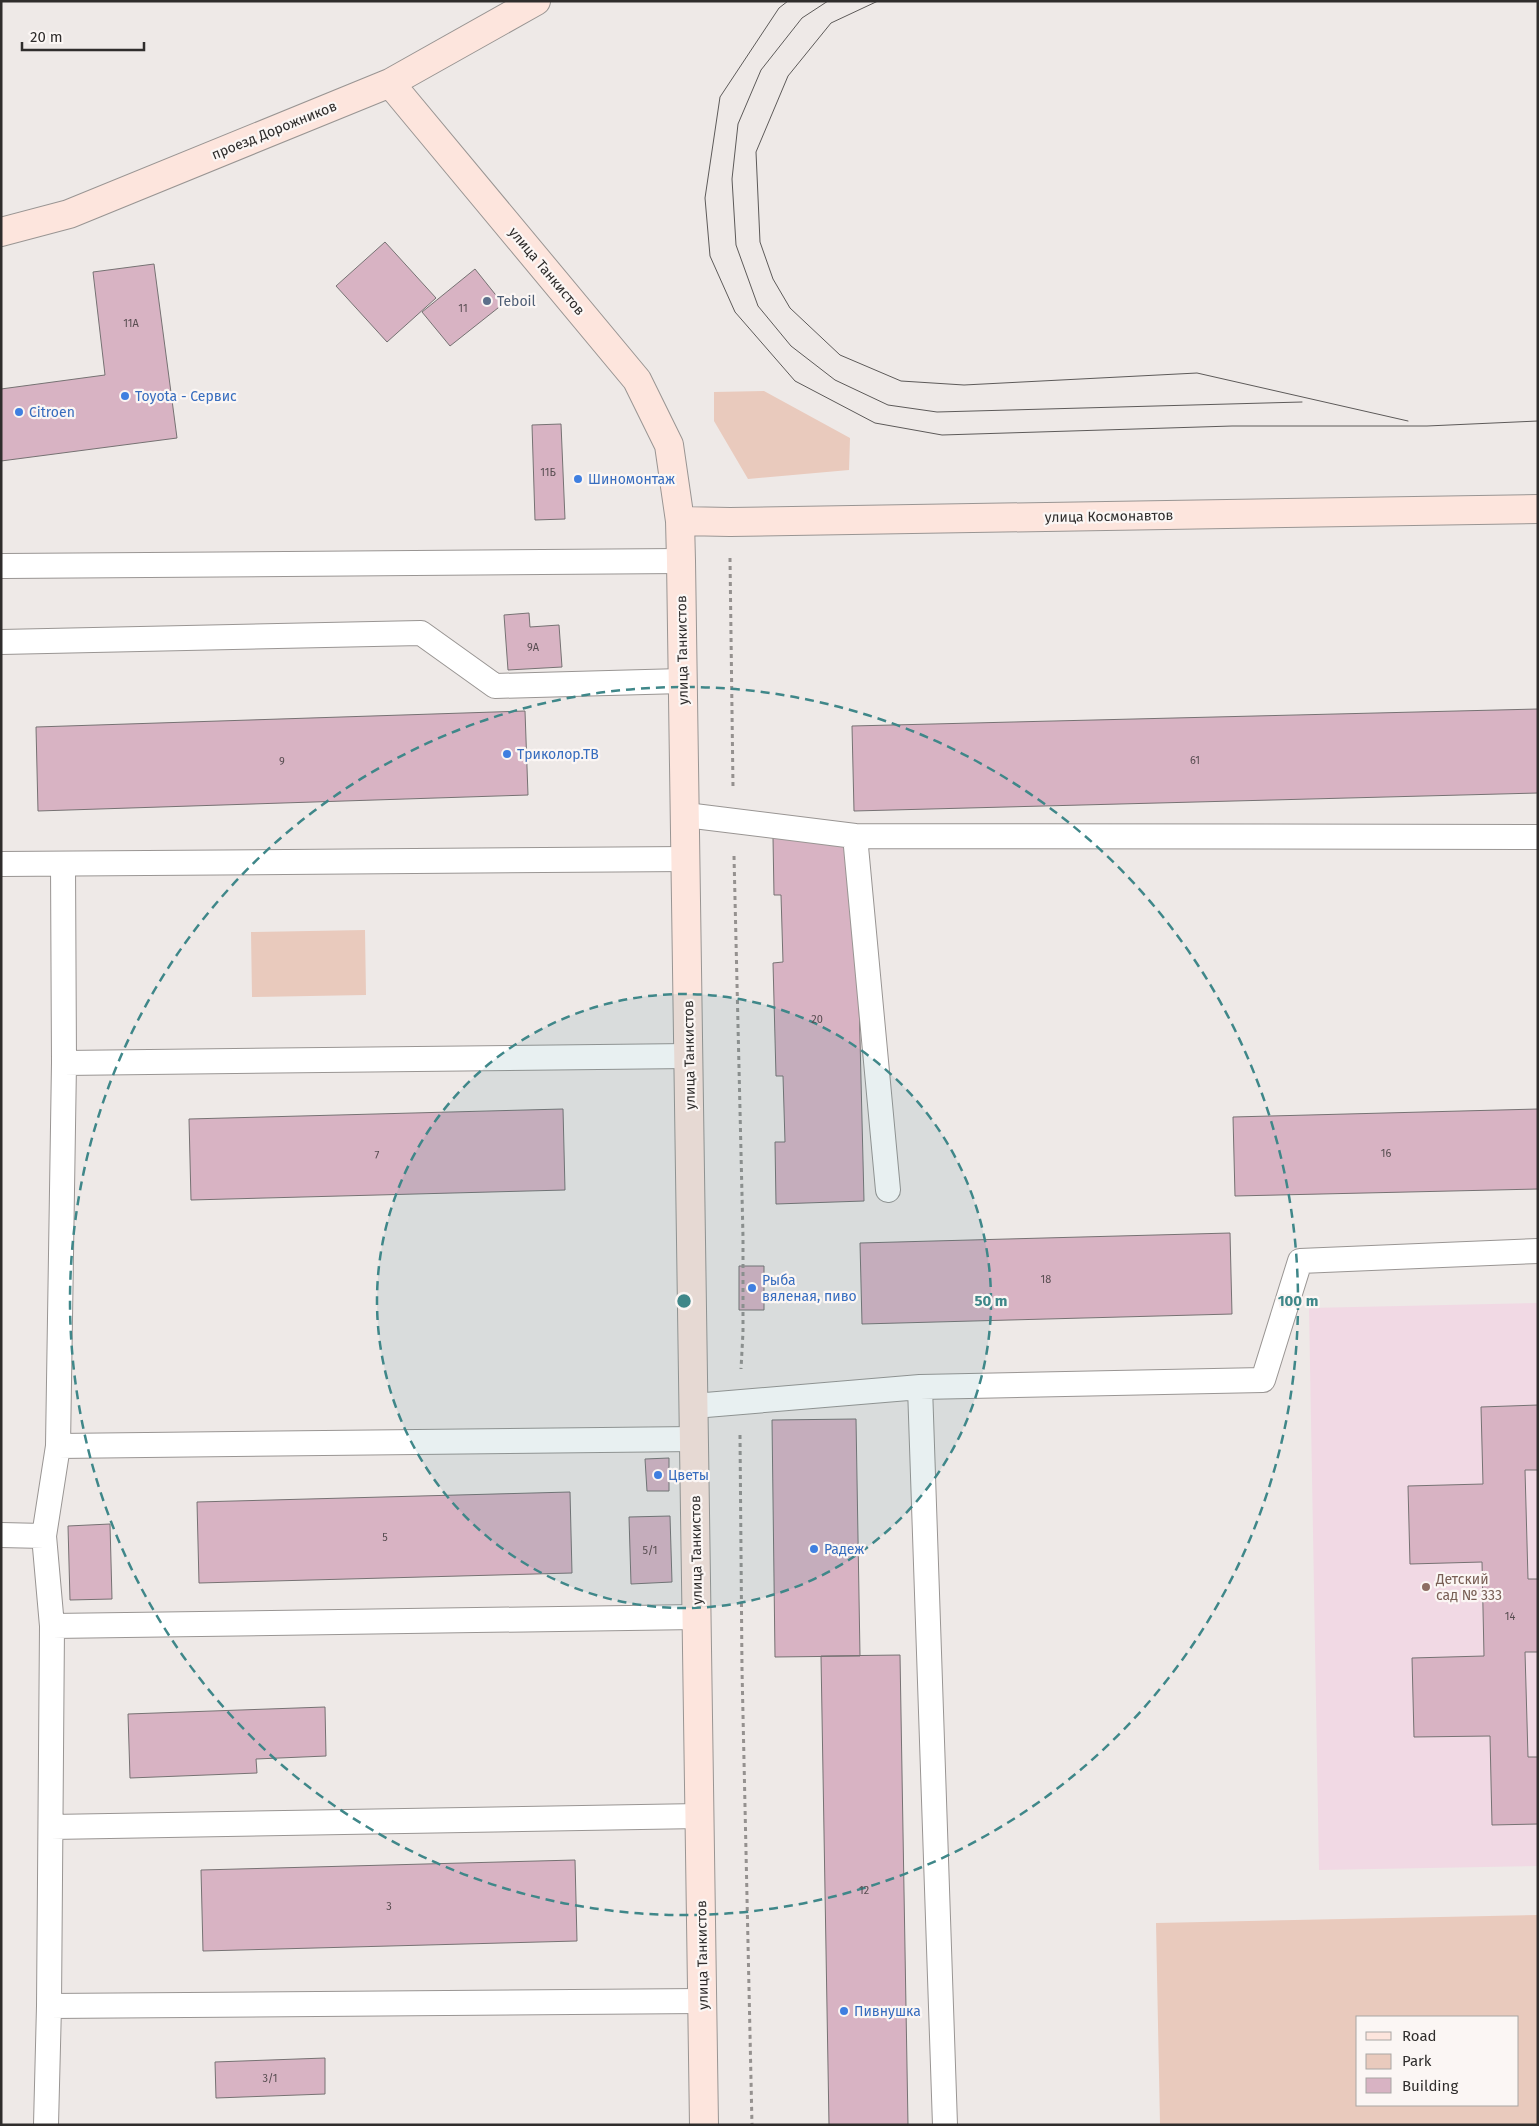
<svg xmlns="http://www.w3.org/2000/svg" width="1539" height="2126" font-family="'Fira Sans',sans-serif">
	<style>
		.education { fill: #f1d9e4 }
		.green { fill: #e9cabd; fill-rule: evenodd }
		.building { fill: #d8b3c3; stroke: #767273 }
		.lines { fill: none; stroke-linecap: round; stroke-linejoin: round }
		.lane-casing { stroke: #999593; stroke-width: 26 }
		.secondary-casing { stroke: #999593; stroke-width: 30 }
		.path { stroke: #95918f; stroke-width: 3; stroke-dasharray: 4 4; stroke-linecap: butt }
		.lane { stroke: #fff; stroke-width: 24 }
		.secondary { stroke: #fde5dd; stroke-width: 28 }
		.tram { stroke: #5d5a59; stroke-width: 1 }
		.ring { fill: none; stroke: #3f8789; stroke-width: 2.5; stroke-dasharray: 9 6 }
		.service-dot { fill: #5c6f8a; stroke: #fbf6f4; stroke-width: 2 }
		.shop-dot { fill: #3f7fe0; stroke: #fbf6f4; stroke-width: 2 }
		.education-dot { fill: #8d6e63; stroke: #fbf6f4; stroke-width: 2 }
		.labels { text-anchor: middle; stroke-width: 4.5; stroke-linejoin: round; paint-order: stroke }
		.number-label { font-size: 11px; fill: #594e52 }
		.street-label { font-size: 14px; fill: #2f2d2c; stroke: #fbf6f4 }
		.service-label { font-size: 14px; fill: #4e5e75; stroke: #fbf6f4; text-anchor: start }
		.shop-label { font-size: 14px; fill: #366cbe; stroke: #fbf6f4; text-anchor: start }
		.education-label { font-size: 14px; fill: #785e54; stroke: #fbf6f4; text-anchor: start }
		.centre { fill: #3f8789; stroke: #fbf6f4; stroke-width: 2.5 }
		.ring-label { font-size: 15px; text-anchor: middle; font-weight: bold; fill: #3f8789; stroke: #fbf6f4; stroke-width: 4.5; stroke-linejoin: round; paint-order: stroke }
	</style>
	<rect width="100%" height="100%" fill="#eee9e7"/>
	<path class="education" d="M 1538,1303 L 1538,1866 L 1319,1870 L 1309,1308 Z"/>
	<path class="green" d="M 764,391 L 850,438 L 849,470 L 748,479 L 714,421 L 714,392 Z
		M 365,930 L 366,995 L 252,997 L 251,932 Z
		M 1538,1915 L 1538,2125 L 1160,2125 L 1156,1923 ZM 1358,2017 L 1518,2017 L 1518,2105 L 1358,2105 Z"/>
	<path class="building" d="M 385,242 L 436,298 L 387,342 L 336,286 Z
		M 154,264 L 177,438 L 1,461 L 1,389 L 105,375 L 93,272 Z
		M 475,269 L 503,304 L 450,346 L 422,312 Z
		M 561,424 L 565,519 L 535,520 L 532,425 Z
		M 529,613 L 530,627 L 559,625 L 562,667 L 508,670 L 504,615 Z
		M 1538,709 L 1538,793 L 854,811 L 852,726 Z
		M 525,711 L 528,795 L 38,811 L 36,727 Z
		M 855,836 L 864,1201 L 776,1204 L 775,1142 L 785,1142 L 783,1076 L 776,1076 L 773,963 L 783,962 L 781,895 L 774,895 L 773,838 Z
		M 563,1109 L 565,1190 L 191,1200 L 189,1119 Z
		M 1538,1109 L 1538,1189 L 1235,1196 L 1233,1117 Z
		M 1230,1233 L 1232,1314 L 862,1324 L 860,1243 Z
		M 739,1266 L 764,1266 L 764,1310 L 739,1310 Z
		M 1538,1405 L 1538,1470 L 1525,1470 L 1528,1579 L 1538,1579 L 1538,1652 L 1525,1652 L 1528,1757 L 1538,1757 L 1538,1824 L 1492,1825 L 1490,1736 L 1414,1737 L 1412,1658 L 1484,1656 L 1482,1562 L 1410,1564 L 1408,1486 L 1483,1484 L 1481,1407 Z
		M 856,1419 L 860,1656 L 775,1657 L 772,1420 Z
		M 669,1458 L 669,1491 L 647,1491 L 645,1459 Z
		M 570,1492 L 572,1573 L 199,1583 L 197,1502 Z
		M 670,1516 L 672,1582 L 631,1584 L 629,1517 Z
		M 110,1524 L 112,1599 L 70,1600 L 68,1526 Z
		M 900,1655 L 908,2125 L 829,2125 L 821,1656 Z
		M 325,1707 L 326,1756 L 256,1759 L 257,1773 L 130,1778 L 128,1714 Z
		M 575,1860 L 577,1941 L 203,1951 L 201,1870 Z
		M 325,2058 L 325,2094 L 216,2098 L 215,2062 Z"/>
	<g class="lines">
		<defs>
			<path id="lane" d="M 3,566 L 681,561
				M 1,642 L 421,633 L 495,686 L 682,681
				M 686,815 L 855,836 L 888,1190
				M 855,836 L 1538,837
				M 1,864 L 687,859
				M 64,1063 L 689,1056
				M 920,1387 L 1263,1380 L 1300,1261 L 1538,1251
				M 694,1406 L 920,1387 L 945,2125
				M 58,1446 L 695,1439
				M 1,1535 L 44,1536
				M 52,1626 L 697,1617
				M 51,1827 L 700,1816
				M 49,2006 L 702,2001
				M 46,2125 L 49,2006 L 52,1626 L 44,1536 L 58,1446 L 64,1063 L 63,864"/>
			<path id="secondary" d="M 390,83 L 637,380 L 669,445 L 680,521 L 681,561 L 704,2125
				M 1,232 L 69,214 L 390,83 L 536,1
				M 680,521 L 730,522 L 1538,509"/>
		</defs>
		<use href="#lane" class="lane-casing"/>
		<use href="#secondary" class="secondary-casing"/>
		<path class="path" d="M 730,558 L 733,787
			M 734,856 L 743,1237 L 743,1332 L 741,1369
			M 740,1435 L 742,1669 L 752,2125"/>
		<use href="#lane" class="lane"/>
		<use href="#secondary" class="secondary"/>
		<path class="tram" d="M 788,1 L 779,8 L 720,97 L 705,198 L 710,256 L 735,312 L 795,381 L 875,423 L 942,435 L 1232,426 L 1427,426 L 1538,421
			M 828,1 L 802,18 L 761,70 L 738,124 L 732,179 L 736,245 L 758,306 L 791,346 L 835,380 L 888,405 L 937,412 L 1302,402
			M 878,1 L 831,23 L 788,76 L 756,152 L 760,242 L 773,279 L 790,308 L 840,355 L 901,381 L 964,385 L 1197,373 L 1408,421"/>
	</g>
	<circle cx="684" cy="1301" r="307" fill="#3f8789" fill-opacity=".12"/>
	<g class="ring">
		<circle cx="684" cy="1301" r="307"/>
		<circle cx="684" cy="1301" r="614"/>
	</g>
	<circle class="service-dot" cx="487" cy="301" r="5"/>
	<g class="shop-dot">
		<circle cx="125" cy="396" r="5"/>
		<circle cx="19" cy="412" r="5"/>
		<circle cx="578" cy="479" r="5"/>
		<circle cx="507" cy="754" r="5"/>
		<circle cx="752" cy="1288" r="5"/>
		<circle cx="658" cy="1475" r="5"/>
		<circle cx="814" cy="1549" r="5"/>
		<circle cx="844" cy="2011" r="5"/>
	</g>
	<circle class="education-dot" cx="1426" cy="1587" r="5"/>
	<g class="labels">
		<g class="number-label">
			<text x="463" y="312">11</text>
			<text x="131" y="327">11А</text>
			<text x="548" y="476">11Б</text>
			<text x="533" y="651">9А</text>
			<text x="1195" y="764">61</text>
			<text x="282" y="765">9</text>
			<text x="817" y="1023">20</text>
			<text x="1386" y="1157">16</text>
			<text x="377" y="1159">7</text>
			<text x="1046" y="1283">18</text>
			<text x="385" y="1541">5</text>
			<text x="650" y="1554">5/1</text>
			<text x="1510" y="1620">14</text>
			<text x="864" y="1894">12</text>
			<text x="389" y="1910">3</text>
			<text x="270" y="2082">3/1</text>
		</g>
		<g class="street-label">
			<text transform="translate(274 130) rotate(-22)" y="5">проезд Дорожников</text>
			<text transform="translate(547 271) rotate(50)" y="5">улица Танкистов</text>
			<text transform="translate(1109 516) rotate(-1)" y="5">улица Космонавтов</text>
			<text transform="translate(682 650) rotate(-91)" y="5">улица Танкистов</text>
			<text transform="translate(689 1055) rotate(-91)" y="5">улица Танкистов</text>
			<text transform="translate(696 1550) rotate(-91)" y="5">улица Танкистов</text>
			<text transform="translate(702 1955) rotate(-91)" y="5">улица Танкистов</text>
		</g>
		<g class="service-label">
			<text x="497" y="306">Teboil</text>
		</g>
		<g class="shop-label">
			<text x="135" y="401">Toyota - Сервис</text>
			<text x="29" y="417">Citroen</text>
			<text x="588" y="484">Шиномонтаж</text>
			<text x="517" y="759">Триколор.ТВ</text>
			<text x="762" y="1285">Рыба<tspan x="762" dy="16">вяленая, пиво</tspan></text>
			<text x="668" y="1480">Цветы</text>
			<text x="824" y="1554">Радеж</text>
			<text x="854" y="2016">Пивнушка</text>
		</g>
		<g class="education-label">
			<text x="1436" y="1584">Детский<tspan x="1436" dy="16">сад № 333</tspan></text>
		</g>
	</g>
	<circle cx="684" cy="1301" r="8" class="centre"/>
	<g class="ring-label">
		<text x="991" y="1306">50 m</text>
		<text x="1298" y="1306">100 m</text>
	</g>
	<rect width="1539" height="2126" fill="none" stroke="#2f2d2c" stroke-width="5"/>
	<rect x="1356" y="2016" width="162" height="90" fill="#fbf6f4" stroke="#a9a6a4"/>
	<rect x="1366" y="2032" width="25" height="8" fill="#fde5dd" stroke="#a9a6a4"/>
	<text x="1402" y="2041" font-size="15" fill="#2f2d2c">Road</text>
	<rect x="1366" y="2054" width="25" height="15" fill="#e9cabd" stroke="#a9a6a4"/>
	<text x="1402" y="2066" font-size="15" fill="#2f2d2c">Park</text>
	<rect x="1366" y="2078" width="25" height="15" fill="#d8b3c3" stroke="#a9a6a4"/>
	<text x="1402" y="2091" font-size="15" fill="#2f2d2c">Building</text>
	<path d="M22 42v8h122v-8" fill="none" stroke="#2f2d2c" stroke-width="2.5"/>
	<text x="30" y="42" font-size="15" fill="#2f2d2c" stroke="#fbf6f4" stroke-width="4" paint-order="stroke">20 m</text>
</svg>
